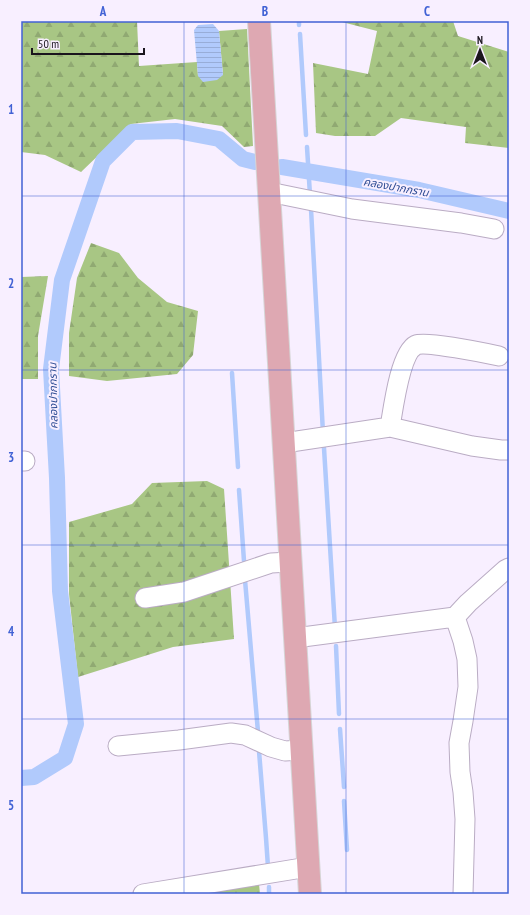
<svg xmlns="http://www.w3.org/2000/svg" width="530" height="915" font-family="'PT Sans Narrow','Noto Sans Thai',sans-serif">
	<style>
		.forest { fill: url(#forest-firs) }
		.water { fill: url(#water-rules) }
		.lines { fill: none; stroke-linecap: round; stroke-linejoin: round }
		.stream { stroke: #b1cafc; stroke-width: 4.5 }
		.canal { stroke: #b1cafc; stroke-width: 16 }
		.minor-casing { stroke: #baacc4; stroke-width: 21 }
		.major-casing { stroke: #d6d5d6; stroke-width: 24 }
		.minor { stroke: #fff; stroke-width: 19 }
		.major { stroke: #dea8b2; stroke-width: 22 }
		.grid { fill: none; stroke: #4162d5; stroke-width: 1; stroke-opacity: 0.55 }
		.labels { text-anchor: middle; stroke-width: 4; stroke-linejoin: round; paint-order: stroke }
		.water-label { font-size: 11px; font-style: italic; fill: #2d4c94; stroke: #f8efff }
		.neatline { fill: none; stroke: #4162d5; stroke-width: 1.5 }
		.grid-label { font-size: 13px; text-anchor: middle; font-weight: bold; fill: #4162d5 }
	</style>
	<defs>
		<pattern id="forest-firs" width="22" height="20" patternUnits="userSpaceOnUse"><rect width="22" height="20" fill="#a8c684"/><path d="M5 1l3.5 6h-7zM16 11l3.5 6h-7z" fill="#90a972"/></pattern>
		<pattern id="water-rules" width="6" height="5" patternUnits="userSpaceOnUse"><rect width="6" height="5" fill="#b1cafc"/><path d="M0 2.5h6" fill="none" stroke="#98add8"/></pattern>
	</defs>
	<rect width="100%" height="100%" fill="#f8efff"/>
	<path class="forest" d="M 21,21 L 137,21 L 139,66 L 197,62 L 198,76 L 223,75 L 219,31 L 247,29 L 253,146 L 244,147 L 222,126 L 175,119 L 131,124 L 81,172 L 45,155 L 21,152 Z
		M 338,21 L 453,21 L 458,36 L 509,52 L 509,148 L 465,143 L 466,127 L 401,118 L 375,136 L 335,136 L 316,133 L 313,63 L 368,74 L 377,31 Z
		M 91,243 L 119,253 L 138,278 L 167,302 L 198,311 L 193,355 L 177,374 L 107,381 L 69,376 L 69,333 L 77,278 Z
		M 48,276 L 38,336 L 38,379 L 21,379 L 21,277 Z
		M 207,481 L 224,489 L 234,639 L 173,647 L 78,677 L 69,594 L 69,522 L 132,504 L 152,483 Z
		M 259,884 L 260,894 L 187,894 Z"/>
	<path class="water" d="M 213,24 L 219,31 L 223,75 L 217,80 L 203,82 L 198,76 L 194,30 L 198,25 Z"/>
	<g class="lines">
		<path class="stream" d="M 299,21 L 299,25
			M 300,34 L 306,135
			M 307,147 L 310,195
			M 311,209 L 323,433
			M 232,373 L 238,467
			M 324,448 L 335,628
			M 239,490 L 244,561
			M 245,580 L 258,732
			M 336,646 L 339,714
			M 340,729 L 344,787
			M 259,751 L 266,838 L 268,867
			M 344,801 L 347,850
			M 269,887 L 269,894"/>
		<path class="canal" d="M 282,167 L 419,190 L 509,211
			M 21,778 L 34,777 L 65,758 L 76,724 L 60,591 L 57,478 L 51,369 L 62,280 L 103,161 L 132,132 L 177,131 L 219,139 L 243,159 L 255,162"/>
		<defs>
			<path id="minor" d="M 269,192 L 352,209 L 461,223 L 494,229
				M 390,427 L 472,446 L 501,450 L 509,450
				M 284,443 L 390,427 C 393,410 400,353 416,345 C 426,341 485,353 499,356
				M 21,461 L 25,461
				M 145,598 L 184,592 L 271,563 L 290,562
				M 455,617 L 463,641 L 467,659 L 468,687 L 463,721 L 459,743 L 460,772 L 463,792 L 465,819 L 463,894
				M 295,638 L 455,617 L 468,603 L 505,570 L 509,568
				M 118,746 L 179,740 L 231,733 L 245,735 L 271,747 L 285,751 L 301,750
				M 143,894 L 308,867"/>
			<path id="major" d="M 259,21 L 269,192 L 310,894"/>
		</defs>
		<use href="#minor" class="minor-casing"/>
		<use href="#major" class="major-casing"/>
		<use href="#minor" class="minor"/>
		<use href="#major" class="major"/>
	</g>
	<path class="grid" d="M 184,21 L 184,894M 346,21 L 346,894M 21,196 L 509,196M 21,370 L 509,370M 21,545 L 509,545M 21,719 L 509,719"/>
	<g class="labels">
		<g class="water-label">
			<text transform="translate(396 187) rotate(10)" y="4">คลองปากกราน</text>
			<text transform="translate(53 396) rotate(-91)" y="4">คลองปากกราน</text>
		</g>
	</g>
	<rect width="530" height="915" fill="none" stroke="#f8efff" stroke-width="44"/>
	<g transform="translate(480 50)" stroke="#f8efff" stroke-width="3" paint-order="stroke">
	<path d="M0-3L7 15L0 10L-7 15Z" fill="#1a151d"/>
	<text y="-6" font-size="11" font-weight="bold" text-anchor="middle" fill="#1a151d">N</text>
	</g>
	<path d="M32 48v6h112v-6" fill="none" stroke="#1a151d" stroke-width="2"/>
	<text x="38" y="48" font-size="12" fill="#1a151d" stroke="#f8efff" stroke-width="3" paint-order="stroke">50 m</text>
	<rect x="22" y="22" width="486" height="871" class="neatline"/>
	<g class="grid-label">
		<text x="103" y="16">A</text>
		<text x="265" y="16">B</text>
		<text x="427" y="16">C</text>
		<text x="11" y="114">1</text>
		<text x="11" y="288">2</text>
		<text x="11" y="462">3</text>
		<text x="11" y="636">4</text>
		<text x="11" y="810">5</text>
	</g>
</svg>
